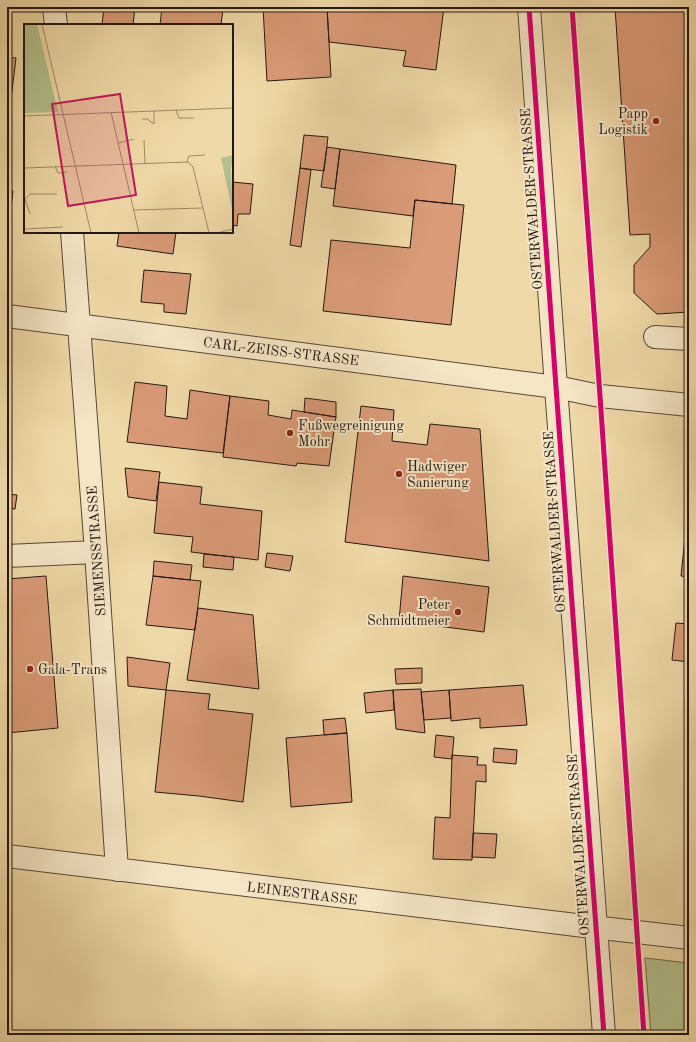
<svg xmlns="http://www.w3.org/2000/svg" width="696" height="1042" font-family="'Old Standard TT',serif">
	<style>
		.green { fill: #b3c08c; stroke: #6c6c50 }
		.building { fill: #da9b78; stroke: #241813 }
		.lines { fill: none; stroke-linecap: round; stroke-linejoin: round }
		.minor-casing { stroke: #574838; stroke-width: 24 }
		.minor { stroke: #f5e6c6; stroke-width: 22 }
		.cycleway-casing { stroke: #f5e6c6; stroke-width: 8 }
		.cycleway { stroke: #d6006c; stroke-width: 5 }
		.poi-dot { fill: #8f2418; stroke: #f5e6c6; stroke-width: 1.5 }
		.labels { text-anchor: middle; stroke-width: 4; stroke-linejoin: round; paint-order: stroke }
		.poi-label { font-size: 14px; fill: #241813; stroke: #f5e6c6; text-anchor: start }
		.street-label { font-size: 14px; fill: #241813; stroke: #f5e6c6 }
		.inset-road { fill: none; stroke: #9e8c6c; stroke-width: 1 }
		.view { fill: #c2185b; fill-opacity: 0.15; stroke: #c2185b; stroke-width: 2 }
		.inset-edge { fill: none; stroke: #241813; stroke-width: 2 }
	</style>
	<rect width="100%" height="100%" fill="#f0d9a8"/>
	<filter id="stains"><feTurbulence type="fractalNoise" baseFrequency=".005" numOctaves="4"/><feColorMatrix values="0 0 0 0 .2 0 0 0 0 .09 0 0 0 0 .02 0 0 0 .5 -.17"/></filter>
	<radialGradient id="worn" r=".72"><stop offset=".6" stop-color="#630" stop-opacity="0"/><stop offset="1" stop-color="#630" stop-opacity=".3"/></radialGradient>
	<path class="green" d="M 645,958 L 689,963 L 689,1035 L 651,1035 Z"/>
	<path class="building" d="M 104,7 L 135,7 L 133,25 L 102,25 Z
		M 162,7 L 203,7 L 223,9 L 221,25 L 160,25 Z
		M 263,7 L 327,7 L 331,77 L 267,81 Z
		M 327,7 L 444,7 L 436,70 L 403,66 L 406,51 L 329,42 Z
		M 615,7 L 689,7 L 689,312 L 657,314 L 634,293 L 634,265 L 650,247 L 650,234 L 630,235 Z
		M 7,57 L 16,58 L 11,99 L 7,99 Z
		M 304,135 L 328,137 L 324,171 L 300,168 Z
		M 327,147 L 340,149 L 335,189 L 321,187 Z
		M 340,149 L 456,165 L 452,204 L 415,200 L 413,216 L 333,206 Z
		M 300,168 L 311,170 L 301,247 L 290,245 Z
		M 232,182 L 253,184 L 250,214 L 238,214 L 237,226 L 232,225 Z
		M 7,190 L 13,191 L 7,240 Z
		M 415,200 L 464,205 L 451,325 L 323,311 L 331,240 L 410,248 Z
		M 119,232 L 176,232 L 173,254 L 117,246 Z
		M 144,270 L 191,274 L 186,314 L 164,312 L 164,304 L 141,302 Z
		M 135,382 L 167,386 L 165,416 L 187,419 L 190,390 L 230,396 L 223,453 L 127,442 Z
		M 230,396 L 269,401 L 268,415 L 291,419 L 292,410 L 336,417 L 329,466 L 297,463 L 296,466 L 223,457 Z
		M 305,398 L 336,402 L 336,417 L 304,412 Z
		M 361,406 L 394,410 L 392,441 L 427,445 L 430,424 L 480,429 L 489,561 L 345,542 Z
		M 125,468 L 160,472 L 156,501 L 128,497 Z
		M 159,482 L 202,487 L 200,504 L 262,511 L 258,560 L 191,552 L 193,537 L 154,533 Z
		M 7,494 L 17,495 L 15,509 L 7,508 Z
		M 689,499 L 689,577 L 681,576 Z
		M 267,553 L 293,556 L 290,571 L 265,567 Z
		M 204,554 L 234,557 L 233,570 L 203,567 Z
		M 154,561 L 192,565 L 190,580 L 153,576 Z
		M 46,576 L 58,728 L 7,733 L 7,579 Z
		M 153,576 L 201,581 L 195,630 L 146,625 Z
		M 403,576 L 489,587 L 484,632 L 399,621 Z
		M 198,608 L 253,615 L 259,689 L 187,680 Z
		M 676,623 L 689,624 L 689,662 L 672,660 Z
		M 127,657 L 170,663 L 166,690 L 128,686 Z
		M 422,668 L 422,683 L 396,684 L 395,669 Z
		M 523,685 L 527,725 L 480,728 L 480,718 L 451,721 L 449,690 Z
		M 421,689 L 425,733 L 396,729 L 393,690 Z
		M 166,690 L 210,694 L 208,709 L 253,714 L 243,802 L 199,796 L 155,792 Z
		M 393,690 L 394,710 L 366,713 L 364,693 Z
		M 449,690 L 451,718 L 424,720 L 421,692 Z
		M 345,718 L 347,733 L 324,735 L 323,720 Z
		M 347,733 L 352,802 L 291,807 L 286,738 Z
		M 436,735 L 454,737 L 452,759 L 434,757 Z
		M 494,748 L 517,750 L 516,764 L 493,762 Z
		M 452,755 L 478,757 L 477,765 L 486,765 L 486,782 L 476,781 L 472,860 L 433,859 L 435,817 L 450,818 Z
		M 473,833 L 497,834 L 495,858 L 472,857 Z"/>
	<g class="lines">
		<defs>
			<path id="minor" d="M 54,7 L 56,25
				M 529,7 L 556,387 L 604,1035
				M 72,232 L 96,552 L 117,870
				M 7,316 L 556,387 L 600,396 L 689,405
				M 655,337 L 689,339
				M 7,556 L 96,552
				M 7,856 L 576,925 L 689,938"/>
		</defs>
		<use href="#minor" class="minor-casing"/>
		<use href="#minor" class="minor"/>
		<defs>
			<path id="cycleway" d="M 529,7 L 556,387 L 604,1035
				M 572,7 L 600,396 L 644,1035"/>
		</defs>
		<use href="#cycleway" class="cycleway-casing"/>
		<use href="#cycleway" class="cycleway"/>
	</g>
	<g class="poi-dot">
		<circle cx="656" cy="121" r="4"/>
		<circle cx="290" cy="433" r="4"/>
		<circle cx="399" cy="474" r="4"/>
		<circle cx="458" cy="612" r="4"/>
		<circle cx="30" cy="669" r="4"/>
	</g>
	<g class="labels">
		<g class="poi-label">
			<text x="648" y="118" text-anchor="end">Papp<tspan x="648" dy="16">Logistik</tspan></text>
			<text x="298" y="430">Fußwegreinigung<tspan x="298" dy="16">Mohr</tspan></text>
			<text x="407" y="471">Hadwiger<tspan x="407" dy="16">Sanierung</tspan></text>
			<text x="450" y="609" text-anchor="end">Peter<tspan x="450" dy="16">Schmidtmeier</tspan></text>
			<text x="38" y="674">Gala-Trans</text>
		</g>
		<g class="street-label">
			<text transform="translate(531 199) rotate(-94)" y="5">OSTERWALDER STRASSE</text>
			<text transform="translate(281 351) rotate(7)" y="5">CARL-ZEISS-STRASSE</text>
			<text transform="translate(554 522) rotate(-94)" y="5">OSTERWALDER STRASSE</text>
			<text transform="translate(96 551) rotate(-94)" y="5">SIEMENSSTRASSE</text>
			<text transform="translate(578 845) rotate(-94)" y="5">OSTERWALDER STRASSE</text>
			<text transform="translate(302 893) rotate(7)" y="5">LEINESTRASSE</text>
		</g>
	</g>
	<g transform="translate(24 24)">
		<rect width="209" height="209" fill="#f0d9a8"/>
		<path d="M 0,0 L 13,0 L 34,88 L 0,89 ZM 209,131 L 207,145 L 209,190 L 197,134 Z" fill="#b3c08c"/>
		<path class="inset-road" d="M 18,0 L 67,209M 152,86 L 155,94 L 170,94M 87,88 L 115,209M 0,92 L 209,84M 118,95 L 123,95 L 130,100 L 130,87M 120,116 L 121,140M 94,119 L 110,115M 163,138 L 165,132 L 181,131M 31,142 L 34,149 L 43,148M 0,144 L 164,138 L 169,143 L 185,209M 1,175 L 6,170 L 33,170M 1,175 L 6,190M 110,186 L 178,184M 0,205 L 39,203M 193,209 L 209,205"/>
		<path class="view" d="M 96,70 L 112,171 L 44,182 L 28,80 Z"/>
		<rect width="209" height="209" class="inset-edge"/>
	</g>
	<rect width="696" height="1042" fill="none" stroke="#f0d9a8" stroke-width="24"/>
	<rect x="8" y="8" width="680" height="1026" fill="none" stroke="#241813" stroke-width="2"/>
	<rect x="12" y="12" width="672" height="1018" fill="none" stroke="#241813"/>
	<rect width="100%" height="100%" filter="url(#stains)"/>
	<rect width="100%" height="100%" fill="url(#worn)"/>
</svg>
